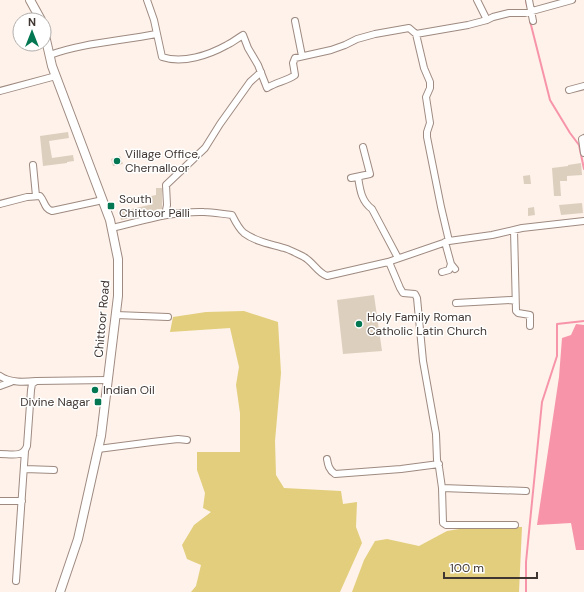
<svg xmlns="http://www.w3.org/2000/svg" width="584" height="592" font-family="'DM Sans',sans-serif">
	<style>
		.green { fill: #e2ce7c }
		.water { fill: #f794aa }
		.lines { fill: none; stroke-linecap: round; stroke-linejoin: round }
		.stream { stroke: #f794aa; stroke-width: 2 }
		.building { fill: #ddcfbe }
		.street-casing { stroke: #9e8a80; stroke-width: 8 }
		.secondary-casing { stroke: #9e8a80; stroke-width: 10 }
		.street { stroke: #fff; stroke-width: 6 }
		.secondary { stroke: #fff; stroke-width: 8 }
		.poi-dot { fill: #027752; stroke: #fff; stroke-width: 1.5 }
		.labels { text-anchor: middle; stroke-width: 3; stroke-linejoin: round; paint-order: stroke }
		.poi-label { font-size: 12px; fill: #3f3632; stroke: #fff; text-anchor: start }
		.street-label { font-size: 12px; fill: #3f3632; stroke: #fff }
	</style>
	<rect width="100%" height="100%" fill="#fef2ea"/>
	<path class="green" d="M 244,311 L 278,322 L 281,373 L 275,441 L 276,475 L 284,488 L 341,491 L 343,504 L 357,502 L 356,527 L 362,543 L 340,592 L 191,592 L 196,586 L 201,565 L 187,559 L 182,545 L 194,525 L 211,512 L 203,508 L 205,493 L 197,470 L 197,452 L 240,452 L 240,413 L 236,385 L 239,367 L 230,328 L 170,332 L 173,317 L 206,312 Z
		M 477,526 L 522,527 L 519,592 L 352,592 L 364,560 L 375,541 L 387,539 L 419,546 L 447,531 Z"/>
	<path class="water" d="M 576,324 L 584,325 L 584,550 L 576,550 L 571,523 L 537,525 L 559,377 L 562,338 L 571,335 Z"/>
	<g class="lines">
		<path class="stream" d="M 526,0 L 527,6
			M 530,21 L 550,100 L 570,133 L 579,145 L 584,169
			M 526,592 L 526,562 L 542,402 L 557,356 L 557,324 L 584,321"/>
	</g>
	<path class="building" d="M 68,132 L 69,138 L 49,141 L 52,158 L 73,155 L 74,161 L 67,162 L 67,163 L 43,166 L 40,136 Z
		M 120,156 L 123,164 L 113,166 L 111,159 Z
		M 581,163 L 582,175 L 567,176 L 567,181 L 560,181 L 561,196 L 554,196 L 552,168 L 568,166 L 568,165 Z
		M 530,175 L 531,184 L 524,184 L 523,176 Z
		M 156,188 L 162,188 L 162,209 L 157,209 L 158,212 L 121,220 L 119,212 L 153,204 L 150,200 L 151,196 L 156,195 Z
		M 582,203 L 583,213 L 561,215 L 559,205 Z
		M 534,207 L 535,215 L 528,216 L 528,208 Z
		M 374,295 L 382,351 L 343,354 L 337,300 Z"/>
	<g class="lines">
		<defs>
			<path id="street" d="M 147,0 L 154,20 L 162,57 C 183,64 209,55 227,45 C 233,42 238,38 243,35 L 248,48 L 258,65 L 267,88 C 276,82 287,81 295,75 L 293,63 L 295,58 L 331,50 L 345,45 L 357,39 L 375,34 L 409,28 L 416,34 L 468,25 L 487,20 L 493,17 L 509,13 L 525,13 L 572,0
				M 477,0 L 487,20
				M 529,0 L 533,21
				M 295,21 L 302,56
				M 416,34 L 424,68 L 430,82 L 430,88 L 426,97 L 430,123 L 427,132 L 427,137 L 441,207 L 449,241
				M 50,55 C 82,43 122,41 156,34
				M 569,90 L 584,86
				M 0,91 L 56,76
				M 584,138 L 582,139 L 584,153
				M 363,147 L 370,174 L 351,178 L 358,177 C 360,189 361,201 372,209 L 398,258
				M 33,165 L 36,196
				M 0,204 L 27,197 L 40,196 C 45,201 44,209 52,211 L 103,200
				M 165,215 L 167,205 L 166,185 L 205,148 L 220,124 L 250,82 L 261,72
				M 112,228 C 142,221 172,211 204,212 C 213,212 222,214 232,215 C 235,221 239,229 244,233 C 256,242 271,244 284,248 C 291,250 298,254 304,257 C 313,262 318,273 327,276 L 388,262 L 449,241 L 492,235 L 522,228 L 584,221
				M 514,230 L 516,311 L 518,313 L 530,315 L 530,326
				M 445,242 L 451,264 L 455,269
				M 389,262 L 400,288 L 403,293 L 415,294 L 417,298 L 423,361 L 436,434 L 437,460 L 439,467 L 442,488 L 443,523 L 446,525 L 515,525
				M 442,272 L 449,270 L 451,264
				M 456,303 L 511,300 L 515,301
				M 116,315 L 168,317
				M 0,376 C 10,383 24,382 36,381
				M 0,386 L 11,382
				M 98,449 L 152,442 L 178,439 L 187,440
				M 0,454 C 11,454 23,458 27,446 L 31,390 L 32,384 L 36,381 L 108,380
				M 327,459 C 328,465 329,470 335,474 L 401,469 L 439,464
				M 25,469 L 54,470
				M 442,488 L 526,491
				M 0,501 L 22,501
				M 16,581 L 25,451"/>
			<path id="secondary" d="M 30,0 L 41,20
				M 44,31 L 52,66 L 110,220 L 118,259 L 118,296 L 101,436 L 78,539 L 60,592"/>
		</defs>
		<use href="#street" class="street-casing"/>
		<use href="#secondary" class="secondary-casing"/>
		<use href="#street" class="street"/>
		<use href="#secondary" class="secondary"/>
	</g>
	<g class="poi-dot">
		<circle cx="117" cy="161" r="4"/>
		<rect x="107" y="202" width="8" height="8" rx="2"/>
		<circle cx="359" cy="324" r="4"/>
		<circle cx="95" cy="390" r="4"/>
		<rect x="94" y="398" width="8" height="8" rx="2"/>
	</g>
	<g class="labels">
		<g class="poi-label">
			<text x="125" y="158">Village Office,<tspan x="125" dy="14">Chernalloor</tspan></text>
			<text x="119" y="203">South<tspan x="119" dy="14">Chittoor Palli</tspan></text>
			<text x="367" y="321">Holy Family Roman<tspan x="367" dy="14">Catholic Latin Church</tspan></text>
			<text x="103" y="394">Indian Oil</text>
			<text x="90" y="406" text-anchor="end">Divine Nagar</text>
		</g>
		<g class="street-label">
			<text transform="translate(102 319) rotate(-85)" y="4">Chittoor Road</text>
		</g>
	</g>
	<g transform="translate(32 32)"><circle r="19" fill="#ffffff" stroke="#b2afad"/>
	<path d="M0-3L7 15L0 10L-7 15Z" fill="#027752"/>
	<text y="-6" font-size="11" font-weight="bold" text-anchor="middle" fill="#3f3632">N</text>
	</g>
	<path d="M444 572v6h93v-6" fill="none" stroke="#3f3632" stroke-width="2"/>
	<text x="450" y="572" font-size="12" fill="#3f3632" stroke="#ffffff" stroke-width="3" paint-order="stroke">100 m</text>
</svg>
